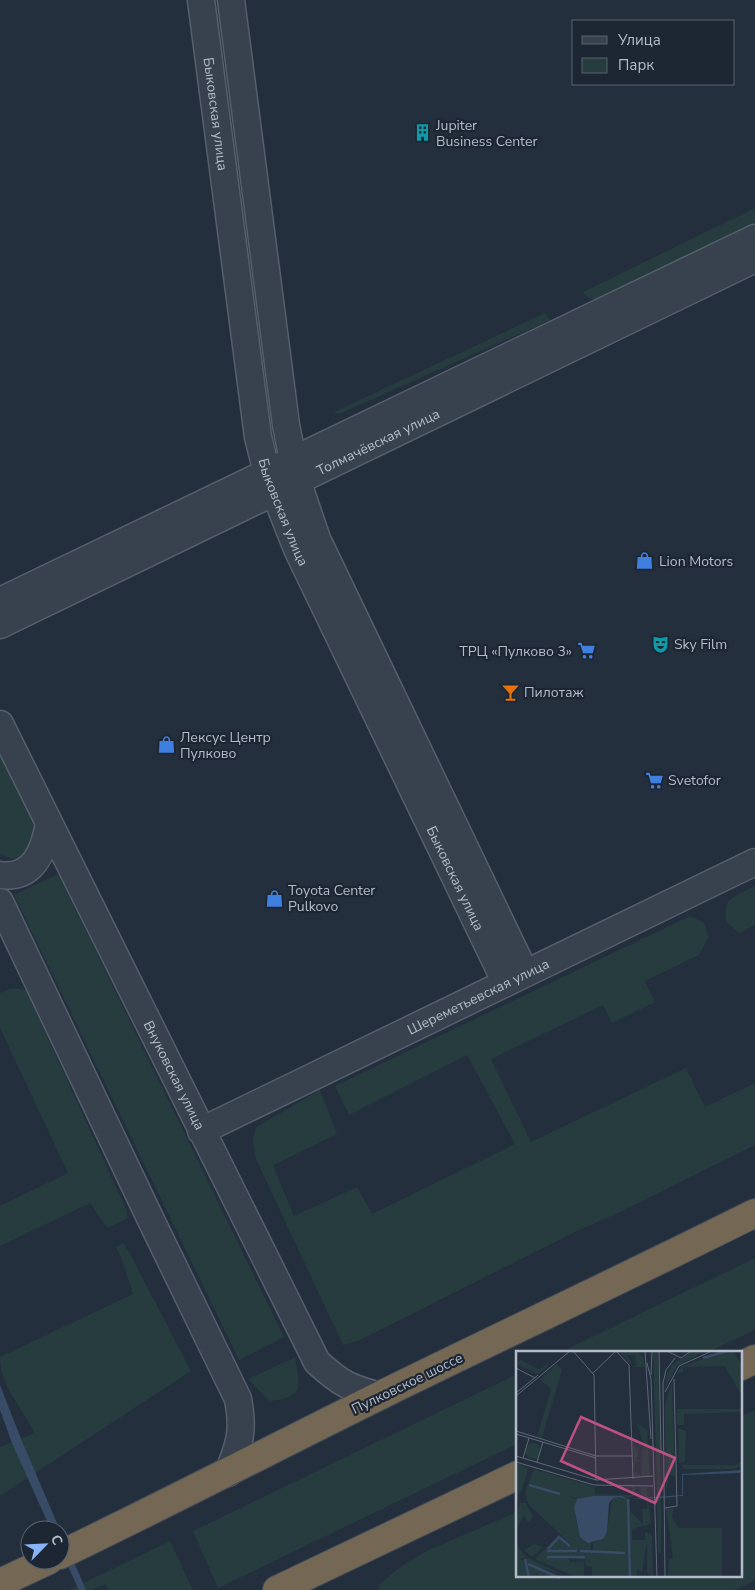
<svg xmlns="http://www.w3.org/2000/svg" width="755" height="1590" font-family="'Nunito Sans',sans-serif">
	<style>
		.green { fill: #263c3f }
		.water { fill: #394c67 }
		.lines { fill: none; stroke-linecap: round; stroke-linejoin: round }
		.minor-casing { stroke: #565f6c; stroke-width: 29 }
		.highway-casing { stroke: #434c59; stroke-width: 30 }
		.minor { stroke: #38414e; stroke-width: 26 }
		.highway { stroke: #746855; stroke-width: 28 }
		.labels { text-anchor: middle; stroke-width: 4.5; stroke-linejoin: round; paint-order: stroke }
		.street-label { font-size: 14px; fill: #b4bcc9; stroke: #1d2633 }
		.poi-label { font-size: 14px; fill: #b4bcc9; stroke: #1d2633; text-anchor: start }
		.inset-river { fill: none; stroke: #394c67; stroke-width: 2.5 }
		.inset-road { fill: none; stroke: #5e6776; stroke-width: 1 }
		.view { fill: #bd5182; fill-opacity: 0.15; stroke: #bd5182; stroke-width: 2.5 }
		.inset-edge { fill: none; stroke: #b4bcc9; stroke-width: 2.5 }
	</style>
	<rect width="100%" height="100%" fill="#242f3e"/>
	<path class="green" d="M 755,208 L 755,224 L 597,301 L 587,297 L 583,292 Z
		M 545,313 L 550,320 L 544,323 L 339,414 L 334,412 Z
		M 0,750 L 39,826 L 25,858 L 15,860 L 0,854 Z
		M 58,874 L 284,1337 L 239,1360 L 14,895 Z
		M 755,886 L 755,925 L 739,933 L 726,922 C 723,896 734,897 755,886 Z
		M 690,916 L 703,922 L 709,937 L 699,955 L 645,981 L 655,1002 L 612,1023 L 603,1005 L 491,1059 L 531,1142 L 686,1068 L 705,1107 L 755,1083 L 755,1145 L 616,1214 L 575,1232 L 358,1341 L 343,1345 L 256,1159 L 253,1140 L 256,1127 L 320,1090 L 337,1134 L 273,1165 L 294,1216 L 357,1187 L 372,1214 L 515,1144 L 467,1055 L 349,1115 L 335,1086 Z
		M 12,988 L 26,990 L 126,1209 L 128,1218 L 107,1228 L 90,1203 L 0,1246 L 0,1206 L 68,1173 L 0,1028 L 0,993 Z
		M 123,1243 L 128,1250 L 191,1371 L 0,1496 L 0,1447 L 35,1433 C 22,1408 0,1386 0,1357 L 133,1294 L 122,1260 L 116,1247 Z
		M 755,1258 L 755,1330 L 708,1352 L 561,1352 Z
		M 295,1357 C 300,1386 305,1398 269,1401 L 248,1379 Z
		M 517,1374 L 517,1444 L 218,1588 L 193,1531 Z
		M 755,1410 L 755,1580 L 735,1590 L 379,1590 L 379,1585 L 400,1567 L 429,1550 L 517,1512 L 518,1576 L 741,1576 L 741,1416 Z
		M 170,1541 L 193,1590 L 108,1590 L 105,1584 L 92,1590 L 69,1590 Z"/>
	<path class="water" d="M 0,1385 L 21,1439 L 60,1530 L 51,1530 L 12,1443 L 0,1410 Z
		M 60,1530 L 86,1590 L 79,1590 L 60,1549 Z"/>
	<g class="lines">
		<defs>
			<g id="minor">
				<path id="s1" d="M 201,0 L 258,437 L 267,473 L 297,549 L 506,983"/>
				<path d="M 231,0 L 286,425 L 297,480 L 317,539 L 525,973"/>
				<path d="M 0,601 L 755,238"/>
				<path id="s2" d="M 0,625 L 755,259"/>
				<path id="s3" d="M 0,724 L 317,1362 C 341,1384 348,1387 380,1396"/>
				<path d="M 0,875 C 34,880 44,850 49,824"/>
				<path d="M 0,902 L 150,1218 L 238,1399 C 244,1431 240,1443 228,1473"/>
				<path id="s4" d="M 201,1131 L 755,862"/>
			</g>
			<path id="highway" d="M 741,1366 L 755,1359
				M 60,1555 C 168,1503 274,1448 381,1395 C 505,1334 631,1275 755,1213
				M 0,1583 L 49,1560
				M 277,1590 L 518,1475"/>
		</defs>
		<use href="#minor" class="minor-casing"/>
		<use href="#highway" class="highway-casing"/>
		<use href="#minor" class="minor"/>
		<use href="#highway" class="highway"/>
	</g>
	<defs>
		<symbol id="building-bare" viewBox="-9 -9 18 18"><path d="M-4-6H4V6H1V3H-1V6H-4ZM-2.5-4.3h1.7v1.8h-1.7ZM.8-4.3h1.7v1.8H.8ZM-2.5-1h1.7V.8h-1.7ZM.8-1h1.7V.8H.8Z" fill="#0f9aa8" stroke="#1d2633" stroke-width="2.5" paint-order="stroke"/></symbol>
		<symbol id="shop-bare" viewBox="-9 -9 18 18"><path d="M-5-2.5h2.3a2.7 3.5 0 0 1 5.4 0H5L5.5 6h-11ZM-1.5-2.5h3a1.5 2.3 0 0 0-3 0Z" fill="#3f7fe0" stroke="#1d2633" stroke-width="2.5" paint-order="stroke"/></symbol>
		<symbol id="theatre-bare" viewBox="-9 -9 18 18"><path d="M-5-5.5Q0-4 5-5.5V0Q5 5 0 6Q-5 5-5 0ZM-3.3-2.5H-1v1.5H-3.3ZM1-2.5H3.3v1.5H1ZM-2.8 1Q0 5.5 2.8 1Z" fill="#0f9aa8" stroke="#1d2633" stroke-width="2.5" paint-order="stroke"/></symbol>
		<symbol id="supermarket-bare" viewBox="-9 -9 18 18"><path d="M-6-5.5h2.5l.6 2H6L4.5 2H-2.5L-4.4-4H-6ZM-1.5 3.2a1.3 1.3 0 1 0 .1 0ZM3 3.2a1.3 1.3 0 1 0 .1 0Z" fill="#3f7fe0" stroke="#1d2633" stroke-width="2.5" paint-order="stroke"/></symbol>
		<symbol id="bar-bare" viewBox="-9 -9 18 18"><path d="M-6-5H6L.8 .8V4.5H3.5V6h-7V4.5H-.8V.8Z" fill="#e8710a" stroke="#1d2633" stroke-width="2.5" paint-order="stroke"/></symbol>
	</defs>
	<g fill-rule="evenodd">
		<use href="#building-bare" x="410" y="120" width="25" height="25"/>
		<use href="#shop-bare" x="632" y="548" width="25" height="25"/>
		<use href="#theatre-bare" x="648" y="632" width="25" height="25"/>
		<use href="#supermarket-bare" x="574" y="638" width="25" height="25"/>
		<use href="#bar-bare" x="498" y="680" width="25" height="25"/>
		<use href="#shop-bare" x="154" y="732" width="25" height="25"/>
		<use href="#supermarket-bare" x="642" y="768" width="25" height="25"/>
		<use href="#shop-bare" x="262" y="886" width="25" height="25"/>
	</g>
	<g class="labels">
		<g class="street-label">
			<text dy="5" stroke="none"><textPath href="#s1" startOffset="115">Быковская улица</textPath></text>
			<text dy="5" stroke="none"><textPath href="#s2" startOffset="420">Толмачёвская улица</textPath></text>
			<text dy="5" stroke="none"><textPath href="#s1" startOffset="520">Быковская улица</textPath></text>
			<text dy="5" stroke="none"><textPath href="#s1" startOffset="925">Быковская улица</textPath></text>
			<text dy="5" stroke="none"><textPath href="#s4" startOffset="308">Шереметьевская улица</textPath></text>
			<text dy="5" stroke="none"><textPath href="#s3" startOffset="392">Внуковская улица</textPath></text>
			<text transform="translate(407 1383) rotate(-26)" y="5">Пулковское шоссе</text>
		</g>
		<g class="poi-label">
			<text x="436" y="130">Jupiter<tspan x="436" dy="16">Business Center</tspan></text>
			<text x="659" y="566">Lion Motors</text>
			<text x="674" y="649">Sky Film</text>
			<text x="572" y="656" text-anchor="end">ТРЦ «Пулково 3»</text>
			<text x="524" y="697">Пилотаж</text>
			<text x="180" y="742">Лексус Центр<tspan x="180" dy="16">Пулково</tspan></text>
			<text x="668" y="785">Svetofor</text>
			<text x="288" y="895">Toyota Center<tspan x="288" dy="16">Pulkovo</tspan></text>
		</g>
	</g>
	<g transform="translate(516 1351)">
		<rect width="226" height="226" fill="#242f3e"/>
		<path d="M 103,0 L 122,0 L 128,8 L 128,16 L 116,16 L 120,15 L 119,4 L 110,4 L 115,10 L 114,13 ZM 137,0 L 142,0 L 145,139 L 141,139 ZM 177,0 L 189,0 L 161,15 L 149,37 L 151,23 L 157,13 ZM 208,0 L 218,0 L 226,16 L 226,45 L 209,15 L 167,16 L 167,21 L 160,23 L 165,16 ZM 5,9 L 24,19 L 35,9 L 30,16 L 37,11 L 22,23 L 1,13 ZM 41,13 L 46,19 L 26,87 L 21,86 L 35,38 L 24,29 ZM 156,31 L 159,125 L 153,124 L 150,140 L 149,54 ZM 161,58 L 226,58 L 226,61 L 168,63 L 168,74 L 161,74 ZM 121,72 L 131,79 L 134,125 L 118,125 L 118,120 L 125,125 L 126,110 L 120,110 L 118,119 L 117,94 L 122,98 L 121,109 L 126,109 L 126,98 L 129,98 ZM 162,77 L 170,80 L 169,111 L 163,112 ZM9 100a8 8 0 1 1 16 0a8 8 0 1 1-16 0ZM 226,110 L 226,115 L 218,118 L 170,118 L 164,114 L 221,114 ZM 0,112 L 12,117 L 6,139 L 2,143 L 2,151 L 0,148 ZM 18,118 L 79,136 L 79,143 L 116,144 L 116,137 L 104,135 L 120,135 L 118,145 L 111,148 L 113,226 L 76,226 L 76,216 L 70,215 L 69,209 L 53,207 L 53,211 L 68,210 L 68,225 L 74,226 L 60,226 L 19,208 L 42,185 L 59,197 L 12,153 L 9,141 ZM 49,144 L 61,148 L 83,145 L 96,149 L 90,184 L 77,192 L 77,201 L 62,200 L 75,199 L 75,192 L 64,186 L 58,160 L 61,149 ZM 131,135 L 135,173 L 116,178 L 116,189 L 129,189 L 129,181 L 136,183 L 137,226 L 131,222 L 131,189 L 126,222 L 121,218 L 121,224 L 115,226 L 113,148 L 114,160 L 127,173 L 126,157 L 131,158 L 131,146 L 125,146 L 125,137 L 122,136 ZM 141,141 L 145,141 L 145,203 L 142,201 ZM 4,152 L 10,152 L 17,166 L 12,171 L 8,164 L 2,175 L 0,170 ZM 158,157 L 156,166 L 162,177 L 206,177 L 206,226 L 152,226 L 153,209 L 157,207 L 150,158 ZM 0,193 L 10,206 L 52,226 L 11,212 L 9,207 L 3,208 L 9,210 L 12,226 L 0,226 ZM 18,193 L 27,196 L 16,206 L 8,199 ZM 11,214 L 14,214 L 43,226 L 22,226 L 21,222 L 20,226 L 13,226 Z" fill="#263c3f" fill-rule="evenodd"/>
		<path d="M 226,119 L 223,122 L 167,124 L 167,145 L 164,145 L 157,146 L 144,147 L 113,148 L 103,146 L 97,147 L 93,152 L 91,181 L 87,188 L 72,192 L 64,186 L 58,157 L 61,148 L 78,145 L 106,145 L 112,148 L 166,144 L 166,123 L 167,123 Z" fill="#394c67"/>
		<path class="inset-river" d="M 187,7 L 211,0M 13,134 L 44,143M 112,148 L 114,227M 32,198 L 43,186 L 54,195M 31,200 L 61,200M 64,200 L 109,202M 31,206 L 69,206M 9,208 L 13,227M 12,213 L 44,227"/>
		<path class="inset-road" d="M 57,0 L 78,24 L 80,129M 129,0 L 135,88M 143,0 L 145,101M 151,0 L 165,7 L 175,0M 131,12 L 135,28 L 141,227M 0,17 L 19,27M 77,22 L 100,0 L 113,14 L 117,128M 135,24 L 136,0M 149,41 L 163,15 L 196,0M 0,42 L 22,24M 0,45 L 54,0M 0,80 L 80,105 L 116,105M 0,83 L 80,107M 0,105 L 80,129 L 137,125M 7,107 L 13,87M 0,111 L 78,134 L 137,135M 21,111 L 27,91M 149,157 L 161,155 L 158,28M 149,227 L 147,32 L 150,19 L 159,7"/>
		<path class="view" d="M 65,66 L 159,107 L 139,152 L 45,110 Z"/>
		<rect width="226" height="226" class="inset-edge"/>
	</g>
	<rect x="572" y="20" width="162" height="65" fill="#1d2633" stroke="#59626f"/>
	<rect x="582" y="36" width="25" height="8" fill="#38414e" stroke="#59626f"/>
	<text x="618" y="45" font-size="15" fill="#b4bcc9">Улица</text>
	<rect x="582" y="58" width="25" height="15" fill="#263c3f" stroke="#59626f"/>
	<text x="618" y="70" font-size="15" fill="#b4bcc9">Парк</text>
	<g transform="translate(45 1545) rotate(66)"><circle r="24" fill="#1d2633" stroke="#59626f"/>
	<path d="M0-4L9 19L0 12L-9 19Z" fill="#8ab4f8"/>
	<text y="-8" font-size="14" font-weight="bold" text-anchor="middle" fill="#b4bcc9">С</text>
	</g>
</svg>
